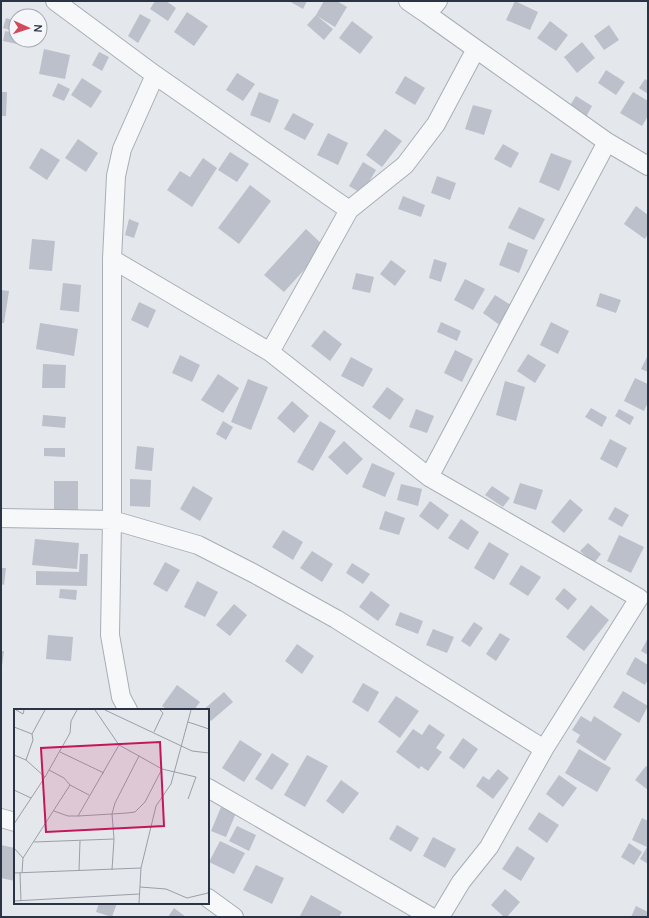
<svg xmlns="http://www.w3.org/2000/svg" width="649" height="918" font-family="Manrope,sans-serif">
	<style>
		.building { fill: #bbc0ca }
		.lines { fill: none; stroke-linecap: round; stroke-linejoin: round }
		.street-casing { stroke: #a9aeb7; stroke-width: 20 }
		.street { stroke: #f7f8fa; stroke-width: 18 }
		.inset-road { fill: none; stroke: #9a9fa9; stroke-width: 1 }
		.view { fill: #c2185b; fill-opacity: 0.15; stroke: #c2185b; stroke-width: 2 }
		.inset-edge { fill: none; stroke: #2b3445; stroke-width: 2 }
	</style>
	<rect width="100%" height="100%" fill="#e4e7ec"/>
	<path class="building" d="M 155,1 L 166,1 L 176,8 L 168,21 L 150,9 Z
		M 289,1 L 307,1 L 303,9 Z
		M 324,1 L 337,1 L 347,7 L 335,27 L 317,16 L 333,29 L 324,40 L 307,25 L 316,15 Z
		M 515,1 L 538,12 L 530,30 L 506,20 Z
		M 187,12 L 208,26 L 194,46 L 174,32 Z
		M 140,14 L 151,20 L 138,43 L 128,36 Z
		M 6,18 L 16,21 L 16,32 L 3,28 Z
		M 352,21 L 373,37 L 360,54 L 339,38 Z
		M 550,21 L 568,35 L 556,51 L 537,38 Z
		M 609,25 L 619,40 L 604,50 L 594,36 Z
		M 5,31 L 16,33 L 16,40 L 18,40 L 17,44 L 3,41 Z
		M 582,42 L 595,58 L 577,73 L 564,57 Z
		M 44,49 L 70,55 L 65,79 L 39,74 Z
		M 99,52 L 109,57 L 102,71 L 92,65 Z
		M 606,70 L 625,82 L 616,95 L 598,83 Z
		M 237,73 L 255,84 L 243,101 L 226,90 Z
		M 405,76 L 425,88 L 415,105 L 395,93 Z
		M 82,78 L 102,91 L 91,108 L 71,95 Z
		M 645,79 L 648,81 L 648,94 L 639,88 Z
		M 58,83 L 70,89 L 64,101 L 52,96 Z
		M 1,92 L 7,92 L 6,116 L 1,116 Z
		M 259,92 L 279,100 L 270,123 L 250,115 Z
		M 633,92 L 648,101 L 648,116 L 642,126 L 620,113 Z
		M 576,96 L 592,106 L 586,117 L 569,107 Z
		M 473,105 L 492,110 L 484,135 L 465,129 Z
		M 293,113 L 314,124 L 305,140 L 284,129 Z
		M 385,129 L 402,141 L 382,167 L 366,155 Z
		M 328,133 L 348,143 L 338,165 L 317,155 Z
		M 78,139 L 98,153 L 86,172 L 65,158 Z
		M 503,144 L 519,153 L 511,168 L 494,159 Z
		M 41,148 L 60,160 L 47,180 L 29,168 Z
		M 230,152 L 249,164 L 237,182 L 218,170 Z
		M 551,153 L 572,161 L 559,191 L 539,182 Z
		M 203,158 L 217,168 L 192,207 L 167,190 L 180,171 L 190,177 Z
		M 363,162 L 376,170 L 362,194 L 349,186 Z
		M 437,176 L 456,183 L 450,200 L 431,193 Z
		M 250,185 L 271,201 L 239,244 L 218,228 Z
		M 403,196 L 425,205 L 421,217 L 398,209 Z
		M 636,206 L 648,215 L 648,234 L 645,239 L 624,224 Z
		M 519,207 L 545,219 L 534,240 L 508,228 Z
		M 129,219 L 139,223 L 134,238 L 125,235 Z
		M 306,229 L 325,247 L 284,292 L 264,275 Z
		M 32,239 L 55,241 L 52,271 L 29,269 Z
		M 508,242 L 528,250 L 519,273 L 499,265 Z
		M 434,259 L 447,263 L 441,282 L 429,278 Z
		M 391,260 L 406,271 L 395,286 L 380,274 Z
		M 356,273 L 374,277 L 370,293 L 352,289 Z
		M 465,279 L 485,289 L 473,310 L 454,300 Z
		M 63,283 L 81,285 L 79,312 L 60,310 Z
		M 1,290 L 9,291 L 4,323 L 1,323 Z
		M 600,293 L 621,300 L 616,313 L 596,306 Z
		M 495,295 L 514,307 L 501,326 L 483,313 Z
		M 139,302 L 156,310 L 148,328 L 131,320 Z
		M 441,322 L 461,331 L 457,341 L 437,332 Z
		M 551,322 L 569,331 L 558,354 L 540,345 Z
		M 40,323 L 78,329 L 74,356 L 36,349 Z
		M 324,330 L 342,344 L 330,361 L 311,346 Z
		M 455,350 L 473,359 L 462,382 L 444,373 Z
		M 528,354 L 546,365 L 535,383 L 517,371 Z
		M 180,355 L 200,365 L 192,382 L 172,373 Z
		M 648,355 L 648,372 L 641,369 Z
		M 351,357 L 373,369 L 363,387 L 341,376 Z
		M 43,364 L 66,365 L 65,388 L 42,388 Z
		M 218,374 L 239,388 L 223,413 L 201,400 Z
		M 635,378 L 648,384 L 648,402 L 644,411 L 624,401 Z
		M 248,379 L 268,387 L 251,430 L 231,422 Z
		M 505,381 L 525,387 L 516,421 L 496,415 Z
		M 387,387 L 404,399 L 390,420 L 372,407 Z
		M 292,401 L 309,416 L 294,433 L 277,418 Z
		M 591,408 L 607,417 L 602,427 L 585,417 Z
		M 416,409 L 434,416 L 427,433 L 409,427 Z
		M 619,409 L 634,417 L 630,425 L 615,416 Z
		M 43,415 L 66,417 L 65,428 L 42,426 Z
		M 223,421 L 233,427 L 226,440 L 216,434 Z
		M 320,421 L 336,431 L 313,471 L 297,462 Z
		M 610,439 L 627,448 L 617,468 L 600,459 Z
		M 344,441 L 363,459 L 347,475 L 328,457 Z
		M 137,446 L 154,448 L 152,471 L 135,469 Z
		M 44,448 L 65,448 L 65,457 L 44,456 Z
		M 372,463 L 395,473 L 385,497 L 362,487 Z
		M 130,479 L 151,480 L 150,507 L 130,506 Z
		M 54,481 L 78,481 L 78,515 L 54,514 Z
		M 520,483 L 543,490 L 536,510 L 513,503 Z
		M 401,484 L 422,489 L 418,506 L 397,500 Z
		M 193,486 L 213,498 L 200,521 L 180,509 Z
		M 492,486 L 510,498 L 503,507 L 485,495 Z
		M 570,499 L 583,510 L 564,533 L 551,522 Z
		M 430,501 L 449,515 L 438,530 L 419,516 Z
		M 615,507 L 629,515 L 622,527 L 608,519 Z
		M 385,511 L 405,518 L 399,535 L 379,529 Z
		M 461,519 L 479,532 L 468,550 L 448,538 Z
		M 283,530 L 303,542 L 293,560 L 272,547 Z
		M 619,535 L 644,547 L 631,573 L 607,561 Z
		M 35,539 L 79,543 L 77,569 L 32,565 Z
		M 489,542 L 509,554 L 494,580 L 474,568 Z
		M 588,543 L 601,554 L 594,563 L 580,551 Z
		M 312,551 L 333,564 L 322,582 L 300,568 Z
		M 80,554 L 88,554 L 87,586 L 36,585 L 36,571 L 79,572 Z
		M 165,562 L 180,570 L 167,592 L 153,584 Z
		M 352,563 L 370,574 L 363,584 L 346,573 Z
		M 521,565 L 541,577 L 528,596 L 509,584 Z
		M 1,568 L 6,568 L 4,585 L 1,584 Z
		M 197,581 L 218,592 L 205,617 L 184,607 Z
		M 564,588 L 577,599 L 568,610 L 555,599 Z
		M 60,589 L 77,590 L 76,600 L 59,598 Z
		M 371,591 L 390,605 L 378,621 L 359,607 Z
		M 234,604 L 247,615 L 230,636 L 216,625 Z
		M 591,605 L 609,620 L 584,651 L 566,637 Z
		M 400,612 L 423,621 L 418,634 L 395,625 Z
		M 474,622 L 483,628 L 470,647 L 461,641 Z
		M 433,629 L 454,637 L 447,653 L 426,645 Z
		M 500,633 L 510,639 L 496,661 L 486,654 Z
		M 48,635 L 73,637 L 71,661 L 46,659 Z
		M 648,638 L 648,655 L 641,651 Z
		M 297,644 L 314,656 L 302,674 L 285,661 Z
		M 1,651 L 4,651 L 2,666 L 1,666 Z
		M 635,657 L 648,665 L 648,679 L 645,685 L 626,674 Z
		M 363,683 L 379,692 L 368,712 L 352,702 Z
		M 177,685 L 200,702 L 194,710 L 168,710 L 162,706 Z
		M 623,691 L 648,706 L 639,723 L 613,707 Z
		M 224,692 L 233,702 L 211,721 L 208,717 L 208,710 L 203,710 Z
		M 396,696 L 419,711 L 400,738 L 378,722 Z
		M 581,716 L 591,722 L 594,716 L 622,734 L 605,761 L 576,742 L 580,735 L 572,730 Z
		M 429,724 L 445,735 L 436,748 L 442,752 L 428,771 L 421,766 L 419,769 L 396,752 L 413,729 L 422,735 Z
		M 463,738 L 478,749 L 464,769 L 449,758 Z
		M 240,740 L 262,754 L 244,782 L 222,768 Z
		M 579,749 L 611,768 L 597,792 L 565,773 Z
		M 272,753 L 289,764 L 272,790 L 255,779 Z
		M 307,755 L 328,766 L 305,807 L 284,795 Z
		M 646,766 L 648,767 L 648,790 L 635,780 Z
		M 498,769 L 509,778 L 493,799 L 476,786 L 483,776 L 489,780 Z
		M 559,775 L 577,788 L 563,807 L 546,794 Z
		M 341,780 L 359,793 L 343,814 L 326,801 Z
		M 221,807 L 236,813 L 226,837 L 211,831 Z
		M 539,812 L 559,825 L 547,843 L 528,829 Z
		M 642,818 L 648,821 L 648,864 L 640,859 L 647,847 L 632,840 Z
		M 397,825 L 419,838 L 411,852 L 389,839 Z
		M 237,826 L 256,835 L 249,851 L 229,841 Z
		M 433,837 L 456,849 L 445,868 L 423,856 Z
		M 220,841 L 245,853 L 234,874 L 209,862 Z
		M 629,843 L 642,852 L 634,865 L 621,857 Z
		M 1,845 L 15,848 L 15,881 L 1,878 Z
		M 517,846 L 535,858 L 521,881 L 502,869 Z
		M 256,865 L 284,878 L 272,904 L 243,890 Z
		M 505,889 L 520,902 L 507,917 L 504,917 L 491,905 Z
		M 311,895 L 342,912 L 339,917 L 303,917 L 300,916 Z
		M 99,903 L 117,903 L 112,917 L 96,912 Z
		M 636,906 L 648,912 L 648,917 L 631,917 Z
		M 174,908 L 186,917 L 168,917 Z"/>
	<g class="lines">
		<defs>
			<path id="street" d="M 55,1 L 155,75 L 349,210 L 270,352
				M 408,1 L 427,14 L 438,1
				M 476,49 L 607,142 L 648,166
				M 155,75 L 122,149 L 116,176 L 112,259 L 270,352 L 429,477 L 639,598 L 544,749
				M 349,210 L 405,165 L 436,124 L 476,49 L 427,14
				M 112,259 L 112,520 L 110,635 L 121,697 L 128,710
				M 429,477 L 607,142
				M 1,518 L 112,520 L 198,545 L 253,573 L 336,619 L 544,749 L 489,847 L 461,882 L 440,917
				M 208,788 L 431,917
				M 1,818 L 15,822
				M 208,898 L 234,917"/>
		</defs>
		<use href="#street" class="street-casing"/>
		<use href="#street" class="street"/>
	</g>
	<g transform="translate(14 709)">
		<rect width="195" height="195" fill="#e4e7ec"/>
		<path class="inset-road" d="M 2,1 L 9,5 L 10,1M 81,1 L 105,36M 91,1 L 178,42 L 195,44M 174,13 L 195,20M 0,18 L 18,25 L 19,31 L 12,51M 140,23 L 149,4 L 146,1M 18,25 L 31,1M 46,43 L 90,64M 0,46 L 12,51 L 31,68 L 0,115M 148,60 L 182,68 L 174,90M 35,61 L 56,24 L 57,12 L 63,1M 31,68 L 35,61 L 50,69 L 56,76M 0,81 L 17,89M 40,102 L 54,107 L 64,107 L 105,36 L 125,47M 64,107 L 98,105 L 113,104 L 121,103 L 131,93 L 148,60 L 125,47 L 101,94 L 98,105 L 100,130M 20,133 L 100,130 L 98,161M 0,139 L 9,149 L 8,164M 9,149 L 56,76 L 75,86M 65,162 L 66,132M 0,164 L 127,159M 6,164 L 7,192M 126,178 L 152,180 L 173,189 L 194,184 L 195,180M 0,192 L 125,185M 125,194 L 127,159 L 142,97 L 157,75 L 177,1"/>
		<path class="view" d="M 146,33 L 150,117 L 32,123 L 27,39 Z"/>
		<rect width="195" height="195" class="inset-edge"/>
	</g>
	<rect width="649" height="918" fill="none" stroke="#2b3445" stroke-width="4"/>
	<g transform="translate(28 28) rotate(93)"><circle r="19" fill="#f4f6f9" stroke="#a4a8b1"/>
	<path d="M0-3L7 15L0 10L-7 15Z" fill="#d1495b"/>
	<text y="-6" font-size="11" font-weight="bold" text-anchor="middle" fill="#2b3445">N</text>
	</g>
</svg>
